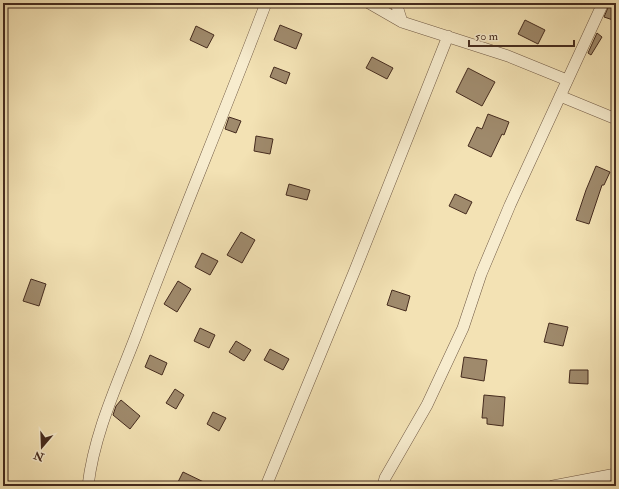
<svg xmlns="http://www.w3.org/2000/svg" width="619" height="489" font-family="'IM FELL Double Pica',serif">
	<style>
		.building { fill: #9f8a6c; stroke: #452b1e }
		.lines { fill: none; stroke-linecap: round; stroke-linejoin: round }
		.street-casing { stroke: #705944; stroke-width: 12 }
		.street { stroke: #f7ecce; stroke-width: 11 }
	</style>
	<rect width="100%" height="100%" fill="#f3e2b4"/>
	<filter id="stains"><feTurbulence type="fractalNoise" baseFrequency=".005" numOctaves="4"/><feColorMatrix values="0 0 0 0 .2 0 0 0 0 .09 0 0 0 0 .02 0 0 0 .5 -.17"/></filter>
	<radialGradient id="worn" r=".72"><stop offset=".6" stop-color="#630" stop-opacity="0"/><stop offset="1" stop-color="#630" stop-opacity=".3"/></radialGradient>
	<path class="building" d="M 610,3 L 616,3 L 616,21 L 604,17 Z
		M 525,20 L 545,30 L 538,44 L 518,34 Z
		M 280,25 L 302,34 L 296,49 L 274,40 Z
		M 196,26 L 214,35 L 207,48 L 190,40 Z
		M 597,33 L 602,37 L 591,55 L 588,53 Z
		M 372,57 L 393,68 L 387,79 L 366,68 Z
		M 274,67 L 290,73 L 286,84 L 270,77 Z
		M 468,68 L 495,82 L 482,106 L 456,92 Z
		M 488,114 L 509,122 L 504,135 L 502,134 L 491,157 L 468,146 L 477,127 L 482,129 Z
		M 229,117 L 241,121 L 236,133 L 225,129 Z
		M 256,136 L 273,139 L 270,154 L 254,151 Z
		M 596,166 L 610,172 L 604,185 L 602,185 L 589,224 L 576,220 L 586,190 Z
		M 289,184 L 310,190 L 307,200 L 286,195 Z
		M 455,194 L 472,202 L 466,214 L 449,206 Z
		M 241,232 L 255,240 L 242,263 L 227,255 Z
		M 202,253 L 218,261 L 210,275 L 195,267 Z
		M 31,279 L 46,284 L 39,306 L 23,301 Z
		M 178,281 L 191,289 L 177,312 L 164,304 Z
		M 392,290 L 410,296 L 406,311 L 387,305 Z
		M 549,323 L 568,327 L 563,346 L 544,342 Z
		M 200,328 L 215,335 L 209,348 L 194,341 Z
		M 236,341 L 251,350 L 244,361 L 229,352 Z
		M 270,349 L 289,359 L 283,370 L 264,360 Z
		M 150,355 L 167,363 L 162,375 L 145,367 Z
		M 464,357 L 487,360 L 484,381 L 461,377 Z
		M 570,370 L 588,370 L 588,384 L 569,383 Z
		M 175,389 L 184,395 L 176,409 L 166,403 Z
		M 484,395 L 505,397 L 503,426 L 487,424 L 487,418 L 482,418 Z
		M 121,400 L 140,416 L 130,429 L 113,415 L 116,406 Z
		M 213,412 L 226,418 L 219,431 L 207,424 Z
		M 183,472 L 212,486 L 176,486 Z"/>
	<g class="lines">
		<defs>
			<path id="street" d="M 369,3 L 402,22 L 508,56 L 567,80
				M 396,3 L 402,22
				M 560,96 L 616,119
				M 88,486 C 94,433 118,383 137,333 C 178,223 224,114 266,3
				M 266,486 L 355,270 L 448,36
				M 383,486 L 385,478 L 427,405 L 463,328 L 481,274 L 510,205 L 603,3
				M 553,486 L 616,474"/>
		</defs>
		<use href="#street" class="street-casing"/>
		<use href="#street" class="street"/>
	</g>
	<rect width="619" height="489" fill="none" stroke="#f3e2b4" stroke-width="16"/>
	<rect x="4" y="4" width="611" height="481" fill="none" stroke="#452b1e" stroke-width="2"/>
	<rect x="8" y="8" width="603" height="473" fill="none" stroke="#452b1e"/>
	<g transform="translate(42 447) rotate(199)" stroke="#f7ecce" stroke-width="3" paint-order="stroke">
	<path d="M0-3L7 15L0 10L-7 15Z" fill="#452b1e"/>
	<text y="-6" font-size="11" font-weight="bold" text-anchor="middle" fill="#452b1e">N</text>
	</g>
	<path d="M469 40v6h105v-6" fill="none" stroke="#452b1e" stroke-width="2"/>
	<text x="475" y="40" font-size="12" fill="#452b1e" stroke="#f7ecce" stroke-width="3" paint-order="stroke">50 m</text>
	<rect width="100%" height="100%" filter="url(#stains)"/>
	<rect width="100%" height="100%" fill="url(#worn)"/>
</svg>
